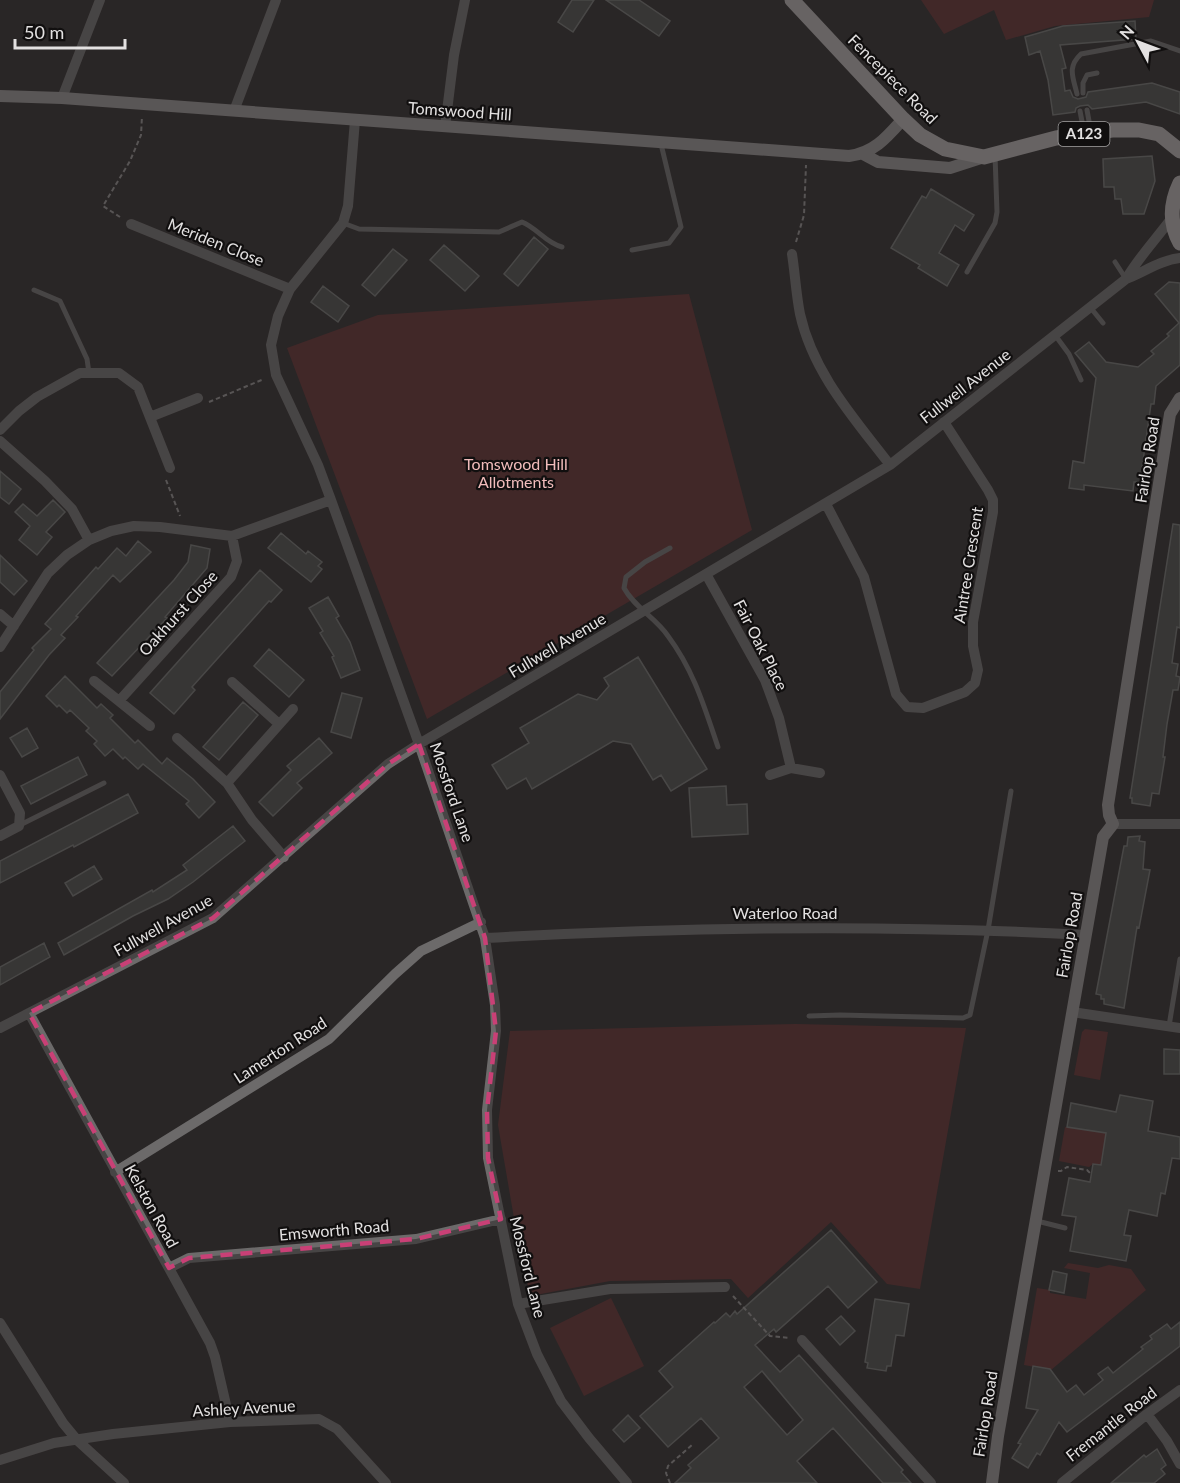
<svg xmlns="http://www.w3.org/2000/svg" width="1180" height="1483" font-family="Lato,sans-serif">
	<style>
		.green { fill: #5e2a2b }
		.building { fill: #474947; stroke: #6e706e; stroke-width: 1.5; fill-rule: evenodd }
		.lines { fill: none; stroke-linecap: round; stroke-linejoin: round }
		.path { stroke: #8e8c8c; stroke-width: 2; stroke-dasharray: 4.5 3; stroke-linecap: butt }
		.lane { stroke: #6c6a6a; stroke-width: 5 }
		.street { stroke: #6c6a6a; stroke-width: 10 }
		.secondary { stroke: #939090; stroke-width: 12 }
		.primary { stroke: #b1adad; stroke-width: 15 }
		.marked { fill: none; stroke: #c94076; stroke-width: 4.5; stroke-dasharray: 12 8; stroke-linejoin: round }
		.labels { text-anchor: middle; stroke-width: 4.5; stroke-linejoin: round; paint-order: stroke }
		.shield { fill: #110f0f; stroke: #a4a2a2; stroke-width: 1.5 }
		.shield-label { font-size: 15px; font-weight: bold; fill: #e3e1e1 }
		.street-label { font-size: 16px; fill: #e3e1e1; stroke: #110f0f }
		.park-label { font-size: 16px; fill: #f1bcbb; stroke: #110f0f }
	</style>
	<rect width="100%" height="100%" fill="#292626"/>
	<path class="green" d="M 921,0 L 1154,0 L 1149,17 L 1055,26 L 1006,40 L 994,10 L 944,34 Z
		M 689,294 L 752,530 L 427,719 L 287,348 L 378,315 Z
		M 796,1024 L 966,1028 L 920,1289 L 887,1284 L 831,1222 L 748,1298 L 731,1279 L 610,1281 L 530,1296 L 514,1218 L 498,1125 L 510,1031 Z
		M 1085,1029 L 1108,1032 L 1100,1080 L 1074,1075 L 1082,1032 Z
		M 1065,1127 L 1106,1133 L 1101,1165 L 1093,1164 L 1089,1167 L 1059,1161 Z
		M 1068,1263 L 1098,1268 L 1109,1265 L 1131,1269 L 1146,1290 L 1051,1370 L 1024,1365 L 1037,1288 L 1050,1290 L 1050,1293 L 1086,1299 L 1090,1273 L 1064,1268 Z
		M 611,1298 L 644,1366 L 584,1396 L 550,1328 Z"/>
	<path class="building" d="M 572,0 L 594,0 L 573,32 L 558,22 Z
		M 606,0 L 639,0 L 670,21 L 659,36 Z
		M 1135,21 L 1136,39 L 1060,45 L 1066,68 L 1062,69 L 1065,91 L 1070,90 L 1073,97 L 1078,99 L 1086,97 L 1088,92 L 1152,83 L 1180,92 L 1180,114 L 1146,102 L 1092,109 L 1088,105 L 1080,106 L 1076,108 L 1075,112 L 1053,115 L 1048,80 L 1040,51 L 1029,55 L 1025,37 L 1063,26 Z
		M 1152,156 L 1155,181 L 1144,214 L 1123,214 L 1121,199 L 1115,199 L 1114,187 L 1104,187 L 1103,159 Z
		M 931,189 L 974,215 L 964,231 L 955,225 L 939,253 L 959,265 L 947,286 L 918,268 L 920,265 L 891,248 L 922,196 L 926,198 Z
		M 534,237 L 548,249 L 518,286 L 504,274 Z
		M 444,245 L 479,276 L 465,291 L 430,260 Z
		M 393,249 L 407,260 L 375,296 L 362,285 Z
		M 1169,282 L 1180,283 L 1180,365 L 1156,386 L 1154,404 L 1151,404 L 1140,482 L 1134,482 L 1133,491 L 1084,485 L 1084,490 L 1069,488 L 1073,461 L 1084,463 L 1096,378 L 1075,353 L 1089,342 L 1106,362 L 1138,367 L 1154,354 L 1151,351 L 1169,336 L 1167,334 L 1179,323 L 1155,294 Z
		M 323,286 L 349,306 L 338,322 L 311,302 Z
		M 0,471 L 21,489 L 9,504 L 0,497 Z
		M 53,500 L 65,512 L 46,532 L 52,537 L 37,555 L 19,540 L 30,526 L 15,512 L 23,504 L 37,516 Z
		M 1173,524 L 1180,525 L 1180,628 L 1177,627 L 1172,663 L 1178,664 L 1176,676 L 1180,677 L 1178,690 L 1173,690 L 1167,724 L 1163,757 L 1165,757 L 1159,794 L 1152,793 L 1150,806 L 1132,803 L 1132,798 L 1130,798 Z
		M 281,533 L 306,554 L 308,551 L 322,562 L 318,566 L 322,569 L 311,582 L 268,548 Z
		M 138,541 L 151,552 L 120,582 L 113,575 L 76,616 L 78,617 L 61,635 L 65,638 L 49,655 L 0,719 L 0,692 L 34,650 L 32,648 L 51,629 L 45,624 L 96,567 L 98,569 L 117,548 L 126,556 Z
		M 191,545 L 210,549 L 207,568 L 165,617 L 167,618 L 112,676 L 97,663 L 174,580 L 188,562 Z
		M 0,555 L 27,581 L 14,595 L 0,582 Z
		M 260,570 L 282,590 L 271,602 L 269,601 L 192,687 L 195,690 L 174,714 L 150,693 Z
		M 328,597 L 339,616 L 336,618 L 350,642 L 360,670 L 341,678 L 332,657 L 334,656 L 320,633 L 323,631 L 309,608 Z
		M 269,649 L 304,680 L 289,697 L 254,666 Z
		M 638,657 L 707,769 L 671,791 L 661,775 L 653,780 L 631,744 L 613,741 L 532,789 L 526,778 L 507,789 L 492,765 L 529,743 L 520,728 L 578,694 L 597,700 L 609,686 L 604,678 Z
		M 65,676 L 97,708 L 101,704 L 113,715 L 110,718 L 135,743 L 138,740 L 162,764 L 167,758 L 193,779 L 215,802 L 199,818 L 186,804 L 189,801 L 143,764 L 138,769 L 125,757 L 123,759 L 113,749 L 105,756 L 94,744 L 97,741 L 86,731 L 89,728 L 70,710 L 67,713 L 59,705 L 57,707 L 46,696 Z
		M 342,693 L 362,698 L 351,738 L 331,732 Z
		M 243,702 L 258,715 L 219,760 L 203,747 Z
		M 27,728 L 38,748 L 22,757 L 10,738 Z
		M 319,738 L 332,753 L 297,783 L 302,788 L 273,816 L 259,802 L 291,770 L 287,766 Z
		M 78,757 L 87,775 L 31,804 L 21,786 Z
		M 726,786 L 727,805 L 747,804 L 748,834 L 692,837 L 689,788 Z
		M 128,794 L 138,813 L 74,847 L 73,845 L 0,883 L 0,861 Z
		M 233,826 L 245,841 L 193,882 L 168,899 L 133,916 L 64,955 L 58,943 L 152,890 L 153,892 L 187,870 L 183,865 Z
		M 1140,836 L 1139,841 L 1145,842 L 1143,869 L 1150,870 L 1139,928 L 1137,927 L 1124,1008 L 1104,1004 L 1104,999 L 1101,999 L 1101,995 L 1096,994 L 1124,846 L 1127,846 L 1128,837 Z
		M 94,866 L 102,879 L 73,896 L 65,883 Z
		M 44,943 L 50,957 L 0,985 L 0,967 Z
		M 1164,1049 L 1180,1050 L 1180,1074 L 1164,1074 Z
		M 1120,1095 L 1153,1101 L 1148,1131 L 1180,1137 L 1180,1159 L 1172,1158 L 1165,1194 L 1161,1193 L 1157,1216 L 1129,1210 L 1124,1235 L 1131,1236 L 1126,1261 L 1070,1251 L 1076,1217 L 1062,1215 L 1069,1178 L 1090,1182 L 1093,1164 L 1101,1165 L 1106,1133 L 1067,1127 L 1071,1103 L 1116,1112 Z
		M 831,1230 L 877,1282 L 848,1308 L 828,1286 L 776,1332 L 774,1329 L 755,1345 L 780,1372 L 799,1355 L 903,1470 L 901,1472 L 911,1483 L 883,1483 L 833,1428 L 797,1461 L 817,1483 L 675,1483 L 691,1468 L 688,1465 L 719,1438 L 701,1418 L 668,1447 L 640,1416 L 673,1387 L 659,1371 L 714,1322 L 715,1323 L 726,1313 L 730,1317 L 735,1311 L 737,1314 ZM 762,1371 L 803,1420 L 787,1435 L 744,1387 Z
		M 1053,1271 L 1067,1274 L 1064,1293 L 1049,1290 Z
		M 875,1299 L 909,1304 L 904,1336 L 896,1335 L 891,1366 L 887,1366 L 886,1371 L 867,1368 L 868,1363 L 865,1362 Z
		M 841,1316 L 855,1331 L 840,1345 L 826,1329 Z
		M 1180,1322 L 1180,1346 L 1067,1432 L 1059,1422 L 1040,1455 L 1037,1453 L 1028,1468 L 1012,1458 L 1021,1444 L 1018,1443 L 1038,1410 L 1026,1408 L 1033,1366 L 1050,1369 L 1067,1392 L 1076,1385 L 1084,1395 L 1103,1380 L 1098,1374 L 1108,1367 L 1113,1373 L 1143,1349 L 1141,1347 L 1152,1339 L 1150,1336 L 1167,1324 L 1171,1329 Z
		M 628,1415 L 640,1428 L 624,1442 L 613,1430 Z
		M 1157,1449 L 1166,1465 L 1161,1469 L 1165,1474 L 1154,1483 L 1111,1483 L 1144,1455 L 1146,1457 Z"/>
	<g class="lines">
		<path class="path" d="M 120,217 L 103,206 L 130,161 L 141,135 L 142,116
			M 796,242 L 804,215 L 806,165
			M 209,402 L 264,379
			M 166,480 L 180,516
			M 1058,1171 L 1061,1171 L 1067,1167 L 1087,1170 L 1091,1174
			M 733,1296 L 770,1336 L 790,1338
			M 670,1483 L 666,1473 L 668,1466 L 693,1444"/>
		<path class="lane" d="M 1083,93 L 1083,83 L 1087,75 L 1097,73
			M 1077,94 C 1073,77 1067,67 1081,54 L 1151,41 L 1180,51
			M 1087,110 L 1091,132
			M 1080,111 L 1084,132
			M 343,223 L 359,229 L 499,232 L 522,222 C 537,228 546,243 562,247
			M 632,250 L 669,243 L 681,227 L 661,144
			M 1115,262 L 1126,279
			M 967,272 L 995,223 L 997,212 L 995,155
			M 34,290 L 60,301 L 87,359 L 89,373
			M 1090,307 L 1103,323
			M 1055,335 L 1069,354 L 1081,380
			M 670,548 L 645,562 L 626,577 L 624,588 C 634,607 656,618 668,636 C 694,671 704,706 718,747
			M 20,825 L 104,783
			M 809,1016 L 840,1015 L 963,1018 L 970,1015 L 988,930 L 1011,791
			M 1169,1026 L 1180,959
			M 1037,1221 L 1065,1228"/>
		<path class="street" d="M 62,98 L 100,0
			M 234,111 L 276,0
			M 355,120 L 348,206 L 343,223 L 290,289 L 278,316 L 271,345 L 276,375 L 318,465 L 331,500 L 419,744 L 485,938 L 495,1005 L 496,1031 L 487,1110 L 488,1158 L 518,1304 L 537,1354 L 561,1401 L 589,1438 L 627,1483
			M 445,127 L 454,55 L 465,0
			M 131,224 L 290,289
			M 792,254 C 795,273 796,294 800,314 C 813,373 854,418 890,465
			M 1126,279 C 1139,257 1156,239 1171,219
			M 150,417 L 198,398
			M 0,430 L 19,411 L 37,397 L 80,373 L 119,373 L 138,387 L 170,468
			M 0,441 L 45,481 L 72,509 L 89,540
			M 826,504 L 864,577 L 896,694 L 907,707 L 923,708 L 965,692 L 975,683 L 978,670 L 973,646 L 973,622 L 993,512 L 993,500 L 988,490 L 944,422
			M 706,574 L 765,680 L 779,718 L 791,768
			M 0,614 L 14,626
			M 0,647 L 48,573 L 67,555 L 89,540 L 111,531 L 134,526 L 160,527 L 232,536 L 331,500
			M 94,681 L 150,726
			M 232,682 L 279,724
			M 119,701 L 231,577 L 237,561 L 232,536
			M 177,738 L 227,783 L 252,820 L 284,857
			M 0,775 L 20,813 L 19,826 L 0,836
			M 770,775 L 791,768 L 820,773
			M 227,783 L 293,709
			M 1113,824 L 1180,824
			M 485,938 C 685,927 885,924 1085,935
			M 1072,1012 L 1180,1028
			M 29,1013 L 210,1343 L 215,1357 L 230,1422
			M 0,1028 L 213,918 L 388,764 L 419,744 L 890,465 L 1126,279 C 1144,272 1161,260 1180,258
			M 115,1172 L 329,1039 L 395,974 L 421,951 L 481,922
			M 169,1268 L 189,1258 L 416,1239 L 501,1219
			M 518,1304 L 610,1289 L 725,1287
			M 0,1323 L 63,1423 L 77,1440 L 124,1483
			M 802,1340 L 931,1483
			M 1147,1414 L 1167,1441 L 1180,1464
			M 0,1460 L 54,1443 L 113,1434 L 230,1422 L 319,1419 L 337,1429 L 386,1483
			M 1062,1483 L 1147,1414 L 1180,1390"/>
		<path class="secondary" d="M 0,96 L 62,98 L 849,156 C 874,153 887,137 903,119
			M 863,154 L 878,162 L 950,168 L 984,157
			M 992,1483 L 998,1436 L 1103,837 L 1113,824 L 1109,815 L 1108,805 L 1170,414 L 1180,398"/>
		<path class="primary" d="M 792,0 L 903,119 L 920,135 L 945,149 L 984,157 L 1056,138 L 1112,130 L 1139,130 L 1159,134 L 1180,151
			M 1180,183 C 1170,204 1169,223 1180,243"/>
	</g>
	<path d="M0 0H1180V1483H0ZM 419,744 L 485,938 L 496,1031 L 487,1110 L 488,1158 L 501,1219 L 416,1239 L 189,1258 L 169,1268 L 29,1013 L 213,918 L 388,764 Z" fill="#292626" fill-opacity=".55" fill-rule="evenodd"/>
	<path class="marked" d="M 419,744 L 485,938 L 496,1031 L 487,1110 L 488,1158 L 501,1219 L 416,1239 L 189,1258 L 169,1268 L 29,1013 L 213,918 L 388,764 Z"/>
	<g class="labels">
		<rect class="shield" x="1058.5" y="122" width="51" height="24" rx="4.5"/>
		<g class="shield-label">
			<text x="1084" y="139">A123</text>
		</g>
		<g class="street-label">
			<text transform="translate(893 79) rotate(45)" y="6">Fencepiece Road</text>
			<text transform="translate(460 111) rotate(4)" y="6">Tomswood Hill</text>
			<text transform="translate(216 242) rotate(22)" y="6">Meriden Close</text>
			<text transform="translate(965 386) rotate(-38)" y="6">Fullwell Avenue</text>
			<text transform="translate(1147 460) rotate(-81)" y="6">Fairlop Road</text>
			<text transform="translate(968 565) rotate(-81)" y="6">Aintree Crescent</text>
			<text transform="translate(178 613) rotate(-48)" y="6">Oakhurst Close</text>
			<text transform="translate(557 645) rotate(-31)" y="6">Fullwell Avenue</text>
			<text transform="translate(761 645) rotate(63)" y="6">Fair Oak Place</text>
			<text transform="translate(452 792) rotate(71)" y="6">Mossford Lane</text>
			<text x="785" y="919">Waterloo Road</text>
			<text transform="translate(163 925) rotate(-29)" y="6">Fullwell Avenue</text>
			<text transform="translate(1069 935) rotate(-80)" y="6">Fairlop Road</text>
			<text transform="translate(280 1050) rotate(-33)" y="6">Lamerton Road</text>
			<text transform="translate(152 1206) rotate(61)" y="6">Kelston Road</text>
			<text transform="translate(334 1230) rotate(-5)" y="6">Emsworth Road</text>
			<text transform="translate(528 1267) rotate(76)" y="6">Mossford Lane</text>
			<text transform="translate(244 1408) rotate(-3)" y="6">Ashley Avenue</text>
			<text transform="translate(985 1414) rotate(-81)" y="6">Fairlop Road</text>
			<text transform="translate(1111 1424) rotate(-38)" y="6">Fremantle Road</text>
		</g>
		<g class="park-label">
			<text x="516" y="470">Tomswood Hill<tspan x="516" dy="18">Allotments</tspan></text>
		</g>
	</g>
	<g transform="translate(1138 42) rotate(311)" stroke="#110f0f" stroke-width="4.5" paint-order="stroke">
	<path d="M0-4.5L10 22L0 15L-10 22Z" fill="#e3e1e1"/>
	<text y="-9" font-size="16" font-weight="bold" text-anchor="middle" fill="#e3e1e1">N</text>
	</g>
	<path d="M15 39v9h110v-9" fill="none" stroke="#e3e1e1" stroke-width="3"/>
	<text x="24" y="39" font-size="18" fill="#e3e1e1" stroke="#110f0f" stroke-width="4.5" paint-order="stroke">50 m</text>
</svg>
